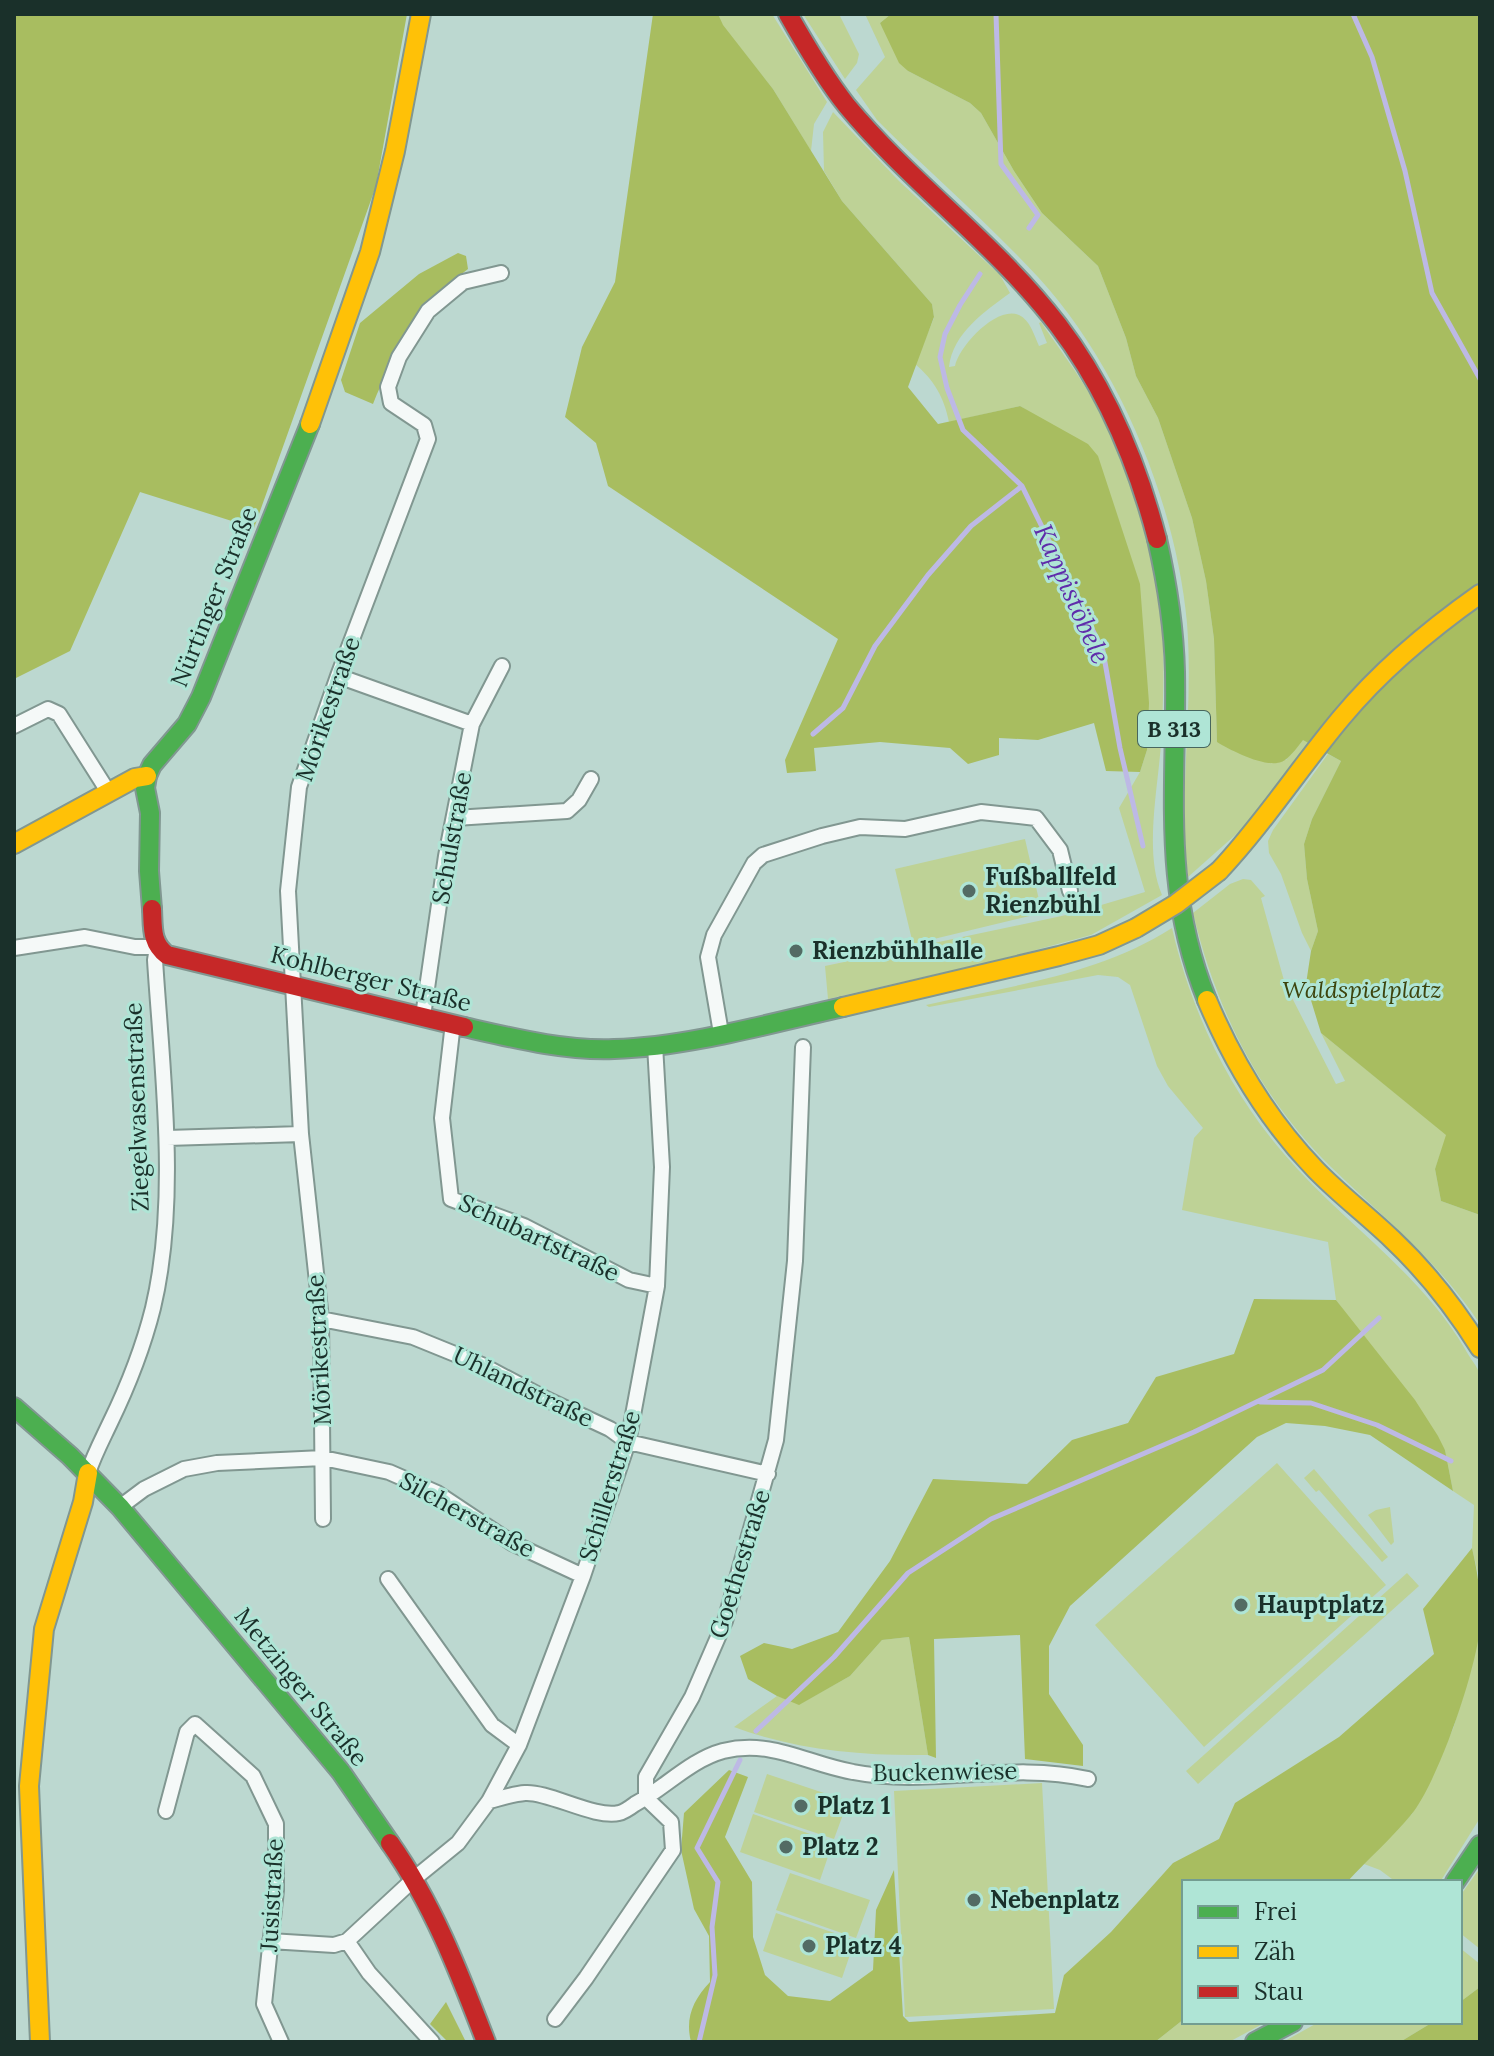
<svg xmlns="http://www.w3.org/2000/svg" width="1494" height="2056" font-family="Lora,serif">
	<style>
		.green { fill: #bed296 }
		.forest { fill: #a8bd60 }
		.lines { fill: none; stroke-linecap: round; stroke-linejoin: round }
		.stream { stroke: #bdb9e5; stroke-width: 5 }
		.street-casing { stroke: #819791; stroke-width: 18 }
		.fast-casing { stroke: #819791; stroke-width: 22 }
		.slow-casing { stroke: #819791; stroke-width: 22 }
		.jam-casing { stroke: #819791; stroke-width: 22 }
		.street { stroke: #f5f9f8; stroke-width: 14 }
		.fast { stroke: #4caf50; stroke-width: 18 }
		.slow { stroke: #ffc107; stroke-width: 18 }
		.jam { stroke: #c62828; stroke-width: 18 }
		.slow-bridge-casing { stroke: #819791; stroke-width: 22; stroke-linecap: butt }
		.slow-bridge { stroke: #ffc107; stroke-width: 18 }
		.poi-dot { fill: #536b64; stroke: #afe5d6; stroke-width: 3 }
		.labels { text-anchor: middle; stroke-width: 6; stroke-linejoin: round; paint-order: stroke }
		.shield { fill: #afe5d6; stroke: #47665e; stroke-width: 2 }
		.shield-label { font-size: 22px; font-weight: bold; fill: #1a302a }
		.street-label { font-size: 24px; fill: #1a302a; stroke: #afe5d6 }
		.poi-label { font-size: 24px; font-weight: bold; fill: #1a302a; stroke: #afe5d6; text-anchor: start }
		.park-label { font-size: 24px; font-style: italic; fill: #3d440d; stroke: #afe5d6 }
		.water-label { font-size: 26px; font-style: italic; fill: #5f2caa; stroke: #afe5d6 }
	</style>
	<rect width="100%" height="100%" fill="#bcd8d0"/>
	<path class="green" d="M 718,14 L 772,14 L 827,102 L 814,124 L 811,151 L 773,89 L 722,25 Z
		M 803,14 L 839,14 L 859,54 L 857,63 L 845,79 Z
		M 865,14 L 891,14 L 880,23 L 908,71 L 970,103 L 981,113 L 1014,171 L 1042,213 L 1098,266 L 1126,338 L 1136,376 L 1158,418 L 1192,518 L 1206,581 L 1214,639 L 1217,742 L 1286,760 L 1303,739 L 1310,742 L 1242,829 L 1188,877 C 1186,857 1183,837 1184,817 C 1185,752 1192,687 1187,623 C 1176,503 1119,365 1038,277 C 987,222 930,173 877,120 L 856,90 L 885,57 Z
		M 833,112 L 899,181 L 1000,275 L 1010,293 C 984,312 953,333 949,367 L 955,366 C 959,346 997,305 1019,315 C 1030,320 1034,335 1039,346 L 1047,343 L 1039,323 L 1041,322 C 1058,347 1077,372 1092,398 C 1123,457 1147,521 1158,587 C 1165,633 1164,680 1162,726 C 1161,777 1142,849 1162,895 L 1091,935 L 1002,959 L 828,999 L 825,966 L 1071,914 L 1145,892 L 1119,808 L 1140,772 L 1147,750 L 1049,424 L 1020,406 L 949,422 C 944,397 934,380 915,364 L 934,318 L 932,304 L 842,201 L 824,171 L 823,132 Z
		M 1328,754 L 1341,761 L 1312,819 L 1304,844 L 1307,879 L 1318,931 L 1311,951 L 1302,933 L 1281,874 L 1269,853 L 1268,841 L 1273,830 Z
		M 1025,839 L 1042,913 L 913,944 L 895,869 Z
		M 1243,879 L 1251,880 L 1265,896 L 1261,898 L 1285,984 L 1336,1084 L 1345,1081 L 1321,1033 L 1447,1135 L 1435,1169 L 1441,1201 L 1480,1215 L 1480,1324 C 1439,1262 1383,1217 1330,1166 C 1259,1096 1216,1009 1193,913 L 1230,884 Z
		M 1172,928 C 1191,1011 1228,1089 1284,1154 C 1342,1222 1419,1271 1465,1349 C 1469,1357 1478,1367 1480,1375 C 1484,1391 1480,1413 1480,1430 C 1480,1480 1480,1531 1480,1582 L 1472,1548 L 1474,1505 L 1453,1491 L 1445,1450 L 1336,1300 L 1328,1242 L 1182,1210 L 1194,1138 L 1203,1128 L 1168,1086 L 1157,1066 L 1130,985 L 1118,977 L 1098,975 L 929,1007 L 926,1005 C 1010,986 1098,975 1172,928 Z
		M 1277,1463 L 1386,1585 L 1204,1747 L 1095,1625 Z
		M 1314,1469 L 1388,1557 L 1382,1562 L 1319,1490 L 1316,1492 L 1304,1478 Z
		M 1390,1507 L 1394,1542 L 1391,1545 L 1368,1515 L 1376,1510 Z
		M 1407,1573 L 1419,1586 L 1198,1784 L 1186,1771 Z
		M 1480,1626 L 1480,1818 L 1440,1882 L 1396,1882 L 1380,1870 L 1364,1864 L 1412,1814 L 1453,1729 L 1471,1670 Z
		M 909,1637 L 928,1755 C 863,1756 795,1750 734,1727 L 777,1696 L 800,1704 L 850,1676 L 882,1640 Z
		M 767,1774 L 848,1801 L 834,1839 L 754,1812 Z
		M 1042,1783 L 1054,2009 L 905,2017 L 894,1791 Z
		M 753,1814 L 833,1842 L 820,1880 L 740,1852 Z
		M 1480,1868 L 1480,1949 L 1460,1933 L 1460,1896 Z
		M 790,1873 L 870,1900 L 856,1938 L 776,1910 Z
		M 776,1913 L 855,1940 L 842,1978 L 763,1951 Z
		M 1460,1948 L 1480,1964 L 1480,1987 L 1460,2002 Z
		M 1184,2019 L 1184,2022 L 1266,2022 L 1229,2042 L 1155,2042 Z
		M 1319,2022 L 1433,2022 L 1400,2042 L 1283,2042 Z"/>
	<path class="forest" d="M 14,14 L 407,14 L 376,186 L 254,528 L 140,492 L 70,651 L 14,679 Z
		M 653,14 L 718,14 L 723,25 L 773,89 L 842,201 L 932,304 L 934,317 L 908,387 L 938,424 L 1020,406 L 1088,444 L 1098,456 L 1140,584 L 1149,703 L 1147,750 L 1140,772 L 1106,771 L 1094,723 L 1038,740 L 999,738 L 999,755 L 968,764 L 950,748 L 880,742 L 814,748 L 816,771 L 787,773 L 785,760 L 838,639 L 608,486 L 596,443 L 565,417 L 582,347 L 615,282 Z
		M 891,14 L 1480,14 L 1480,1215 L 1441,1201 L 1435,1169 L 1446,1135 L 1321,1033 L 1306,984 L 1311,951 L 1318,931 L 1307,879 L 1304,844 L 1312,819 L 1341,761 L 1303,740 C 1298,746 1292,755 1285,760 C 1270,771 1232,751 1217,742 L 1214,639 L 1206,581 L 1192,518 L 1158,418 L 1136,376 L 1126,338 L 1098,266 L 1042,213 L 1014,171 L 981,113 L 970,103 L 908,71 L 899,63 L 880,23 Z
		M 458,253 L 466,256 L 468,269 C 424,301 393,354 373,404 L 345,392 L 341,380 L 360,323 L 419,274 Z
		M 1254,1299 L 1336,1300 L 1415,1400 L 1438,1436 L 1445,1450 L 1453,1491 L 1370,1435 L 1325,1426 L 1286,1423 L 1257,1437 L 1070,1606 L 1049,1646 L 1049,1694 L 1083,1745 L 1083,1766 L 1025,1759 L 1020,1635 L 934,1639 L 936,1758 L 928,1755 L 909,1637 L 882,1640 L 850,1676 L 799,1705 L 777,1696 L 748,1679 L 740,1656 L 764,1643 L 792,1649 L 838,1632 L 890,1561 L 933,1479 L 1027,1484 L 1072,1440 L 1128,1423 L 1156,1377 L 1234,1354 Z
		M 1472,1548 C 1478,1574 1482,1600 1480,1627 C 1476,1671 1438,1782 1411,1815 C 1391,1839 1368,1859 1347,1882 L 1184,1882 L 1184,2019 L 1155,2042 L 691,2042 C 685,2018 693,2000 710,1982 L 709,1936 L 694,1909 L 681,1850 L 684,1813 L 729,1770 L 748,1777 L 725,1837 L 752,1882 L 753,1937 L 765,1975 L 788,1996 L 830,2001 L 873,1970 L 876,1910 L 894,1870 L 903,2016 L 909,2022 L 1055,2013 L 1064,1975 L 1111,1932 L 1173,1863 L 1219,1839 L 1235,1803 L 1339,1737 L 1434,1654 L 1423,1609 Z
		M 1480,1987 L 1480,2042 L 1400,2042 L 1433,2022 L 1460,2022 L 1460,2002 Z
		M 446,2002 L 466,2042 L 448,2042 L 430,2024 Z"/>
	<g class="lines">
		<path class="stream" d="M 996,14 L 1001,164 L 1038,215 L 1029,228
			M 1353,14 L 1372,57 L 1405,171 L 1432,293 L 1480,379
			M 980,274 L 960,305 L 945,334 L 940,357 L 947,388 L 963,430 L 1022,486 L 1103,651 L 1120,748 L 1143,846
			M 813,734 L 843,708 L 875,646 L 928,575 L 971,526 L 1022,486
			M 1260,1402 L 1311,1403 L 1377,1425 L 1451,1461
			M 756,1731 L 834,1657 L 908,1573 L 991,1519 L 1194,1432 L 1323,1370 L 1379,1318
			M 699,2042 L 715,1975 L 712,1927 L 718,1882 L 697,1848 L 740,1760"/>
		<defs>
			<path id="street" d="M 338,676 L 472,724
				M 14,726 L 48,709 L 59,714 L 109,793
				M 455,818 L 567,811 L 579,800 L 591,779
				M 14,948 L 85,937 L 135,947 L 157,947 L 155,960 C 162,1071 179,1199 153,1308 C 143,1348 128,1386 110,1423 C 102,1440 94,1455 88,1473
				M 423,1016 L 446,856 L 472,724 L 502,666
				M 453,1023 L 442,1118 L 451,1199 L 524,1226 L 629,1280 L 657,1286
				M 721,1033 L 708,957 L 714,935 L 754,863 L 763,855 L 822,836 L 860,827 L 905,829 L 981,812 L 1036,818 L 1060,850 L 1070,891
				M 167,1138 L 301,1134
				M 321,1319 L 413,1337 L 482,1365 L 548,1400 L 610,1429 L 628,1442 L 768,1474
				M 120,1507 L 144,1489 L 184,1469 L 217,1463 L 323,1458 L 389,1472 L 437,1493 L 512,1543 L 583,1576
				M 323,1519 L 321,1319 L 301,1134 L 288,891 L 299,787 L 338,676 L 428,439 L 424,425 L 391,403 L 388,387 L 399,357 L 428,311 L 463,282 L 501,273
				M 388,1579 L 492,1725 L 519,1745
				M 489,1801 C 501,1798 513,1794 525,1793 C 548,1791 595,1819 619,1813 C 624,1812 631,1807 635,1804 C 665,1788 690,1760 723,1751 C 772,1739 807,1764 853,1772 C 929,1787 1010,1761 1088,1779
				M 166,1811 L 187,1732 L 195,1724 L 253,1776 L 276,1824 L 276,1890 L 264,2004 L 281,2042
				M 270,1941 L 334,1945 L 347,1941
				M 555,2019 L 586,1978 L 673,1850 L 671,1822 L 646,1798 L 646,1777 L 692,1697 L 725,1621 L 776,1440 L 795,1261 L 803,1047
				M 432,2042 L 369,1973 L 347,1941 L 415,1878 L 458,1843 L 489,1801 L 519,1745 L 583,1576 L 628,1442 L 657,1286 L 662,1167 L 655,1045"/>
			<path id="fast" d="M 1157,539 C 1167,583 1174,627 1175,672 C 1177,789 1161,887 1207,1000
				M 152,909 L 149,871 L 150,813 L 145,788 L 147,776 L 152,765 L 187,724 L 201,697 L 310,424
				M 464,1027 C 513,1038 564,1051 614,1049 C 688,1047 771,1023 843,1007
				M 14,1407 L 70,1456 L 120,1507 L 341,1772 L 390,1843
				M 1455,1882 L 1480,1845
				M 1255,2042 L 1293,2022"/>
			<path id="slow" d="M 310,424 L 370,252 L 395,151 L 421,14
				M 14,844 L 135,778 L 147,776
				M 1219,871 C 1264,823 1300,767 1342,717 C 1382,669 1429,630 1480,594
				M 1207,1000 C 1233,1062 1268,1120 1315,1169 C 1339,1194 1367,1215 1392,1239 C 1426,1271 1455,1308 1480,1348
				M 843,1007 L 1059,956 L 1099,945 L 1136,928
				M 40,2042 L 29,1786 L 44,1629 L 83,1502 L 88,1473"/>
			<path id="jam" d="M 788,14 C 806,46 824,77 847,106 C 912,184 996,244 1058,325 C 1106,388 1137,462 1157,539
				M 152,909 C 153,928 151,943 167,955 L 464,1027
				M 390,1843 C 433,1904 459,1972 486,2042"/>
		</defs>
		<use href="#street" class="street-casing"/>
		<use href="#fast" class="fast-casing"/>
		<use href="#slow" class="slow-casing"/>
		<use href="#jam" class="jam-casing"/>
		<use href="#street" class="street"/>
		<use href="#fast" class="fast"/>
		<use href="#slow" class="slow"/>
		<use href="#jam" class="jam"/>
		<defs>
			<path id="slow-bridge" d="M 1136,928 L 1176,904 L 1219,871"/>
		</defs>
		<use href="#slow-bridge" class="slow-bridge-casing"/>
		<use href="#slow-bridge" class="slow-bridge"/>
	</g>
	<g class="poi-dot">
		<circle cx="969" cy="891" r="8"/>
		<circle cx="796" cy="951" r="8"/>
		<circle cx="1241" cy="1605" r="8"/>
		<circle cx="801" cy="1806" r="8"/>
		<circle cx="786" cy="1847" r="8"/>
		<circle cx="974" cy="1900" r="8"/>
		<circle cx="809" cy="1946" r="8"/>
	</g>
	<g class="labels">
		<rect class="shield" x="1138" y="711" width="72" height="36" rx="6"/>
		<g class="shield-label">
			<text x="1174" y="737">B 313</text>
		</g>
		<g class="street-label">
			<text transform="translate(214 597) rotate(-68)" y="8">Nürtinger Straße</text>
			<text transform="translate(328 709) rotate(-71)" y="8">Mörikestraße</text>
			<text transform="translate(452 838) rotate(-80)" y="8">Schulstraße</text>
			<text transform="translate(371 979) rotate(14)" y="8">Kohlberger Straße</text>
			<text transform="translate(137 1107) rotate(-92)" y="8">Ziegelwasenstraße</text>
			<text transform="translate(539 1238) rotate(25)" y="8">Schubartstraße</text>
			<text transform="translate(319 1350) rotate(-93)" y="8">Mörikestraße</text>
			<text transform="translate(523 1387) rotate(26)" y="8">Uhlandstraße</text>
			<text transform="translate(610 1486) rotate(-73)" y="8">Schillerstraße</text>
			<text transform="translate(467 1515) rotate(29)" y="8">Silcherstraße</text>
			<text transform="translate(740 1564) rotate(-73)" y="8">Goethestraße</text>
			<text transform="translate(301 1687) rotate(51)" y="8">Metzinger Straße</text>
			<text transform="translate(945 1772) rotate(-1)" y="8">Buckenwiese</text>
			<text transform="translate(272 1895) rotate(-87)" y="8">Jusistraße</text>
		</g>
		<g class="poi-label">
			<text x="985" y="885">Fußballfeld<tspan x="985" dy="28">Rienzbühl</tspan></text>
			<text x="812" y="959">Rienzbühlhalle</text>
			<text x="1257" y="1613">Hauptplatz</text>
			<text x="817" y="1814">Platz 1</text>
			<text x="802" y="1855">Platz 2</text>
			<text x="990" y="1908">Nebenplatz</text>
			<text x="825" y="1954">Platz 4</text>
		</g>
		<g class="park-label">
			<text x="1362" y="998">Waldspielplatz</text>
		</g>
		<g class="water-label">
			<text transform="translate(1072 594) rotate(66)" y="9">Kappistöbele</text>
		</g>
	</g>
	<rect width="1494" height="2056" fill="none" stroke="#1a302a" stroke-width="32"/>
	<rect x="1182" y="1880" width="280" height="144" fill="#afe5d6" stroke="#739d91" stroke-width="2"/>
	<rect x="1198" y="1906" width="40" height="12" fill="#4caf50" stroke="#739d91" stroke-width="2"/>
	<text x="1254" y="1920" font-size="24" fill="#1a302a">Frei</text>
	<rect x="1198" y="1946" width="40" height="12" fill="#ffc107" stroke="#739d91" stroke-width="2"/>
	<text x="1254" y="1960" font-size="24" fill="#1a302a">Zäh</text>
	<rect x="1198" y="1986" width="40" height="12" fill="#c62828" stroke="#739d91" stroke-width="2"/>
	<text x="1254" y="2000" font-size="24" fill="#1a302a">Stau</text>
</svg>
